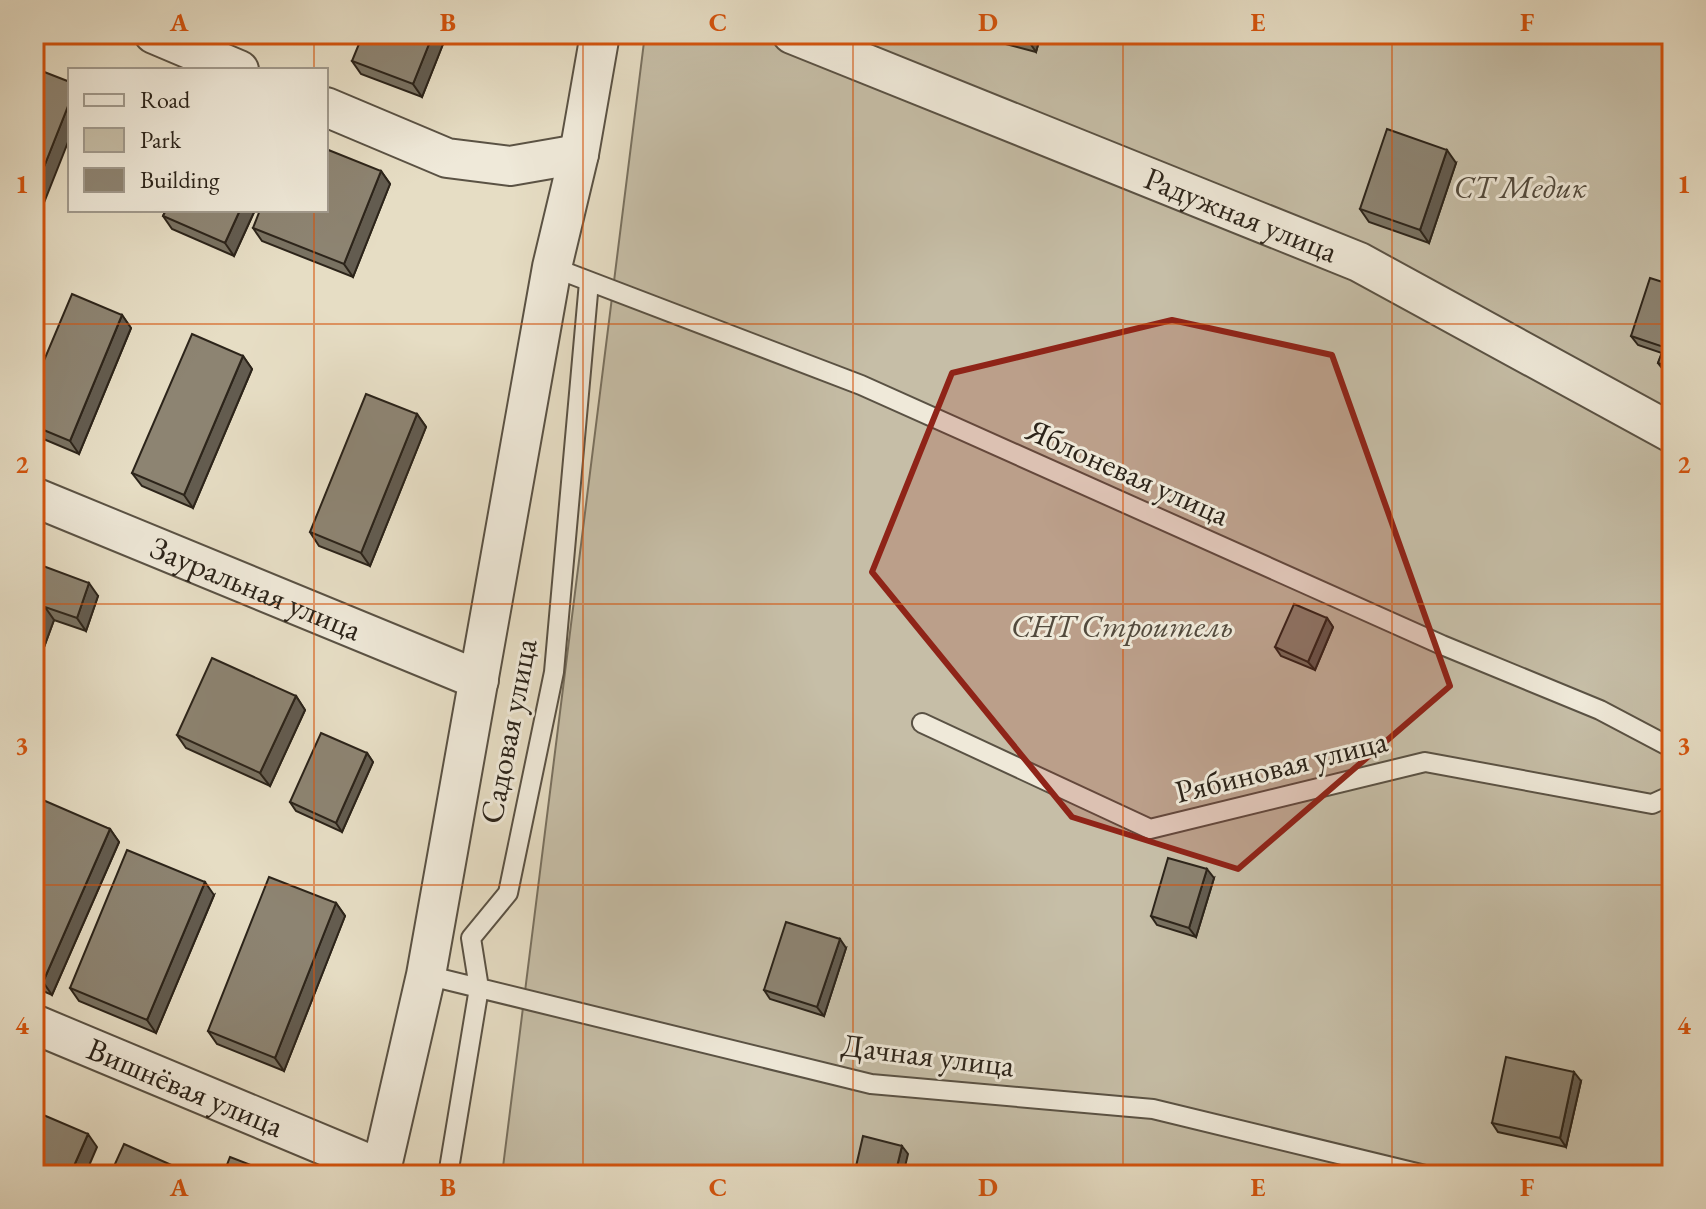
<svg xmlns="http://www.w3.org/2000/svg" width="1706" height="1209" font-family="'EB Garamond',serif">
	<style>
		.green { fill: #c6bea7; stroke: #797160; stroke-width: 2 }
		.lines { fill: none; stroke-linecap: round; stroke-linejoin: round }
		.lane-casing { stroke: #5a5244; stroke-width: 22 }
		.street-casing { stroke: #5a5244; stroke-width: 42 }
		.lane { stroke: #efe9d9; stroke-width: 18 }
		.street { stroke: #efe9d9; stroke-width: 38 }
		.wall { fill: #797262; stroke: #2c241a; stroke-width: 2 }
		.shaded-wall { fill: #635c50; stroke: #2c241a; stroke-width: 2 }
		.building { fill: #8d8472; stroke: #2c241a; stroke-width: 2 }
		.marked { fill: #8f2418; fill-opacity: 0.2; stroke: #8f2418; stroke-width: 6; stroke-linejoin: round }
		.grid { fill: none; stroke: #d5540d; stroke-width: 2; stroke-opacity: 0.55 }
		.labels { text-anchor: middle; stroke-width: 6; stroke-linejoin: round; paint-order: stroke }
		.park-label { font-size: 32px; font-style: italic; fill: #524a3d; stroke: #efe9d9 }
		.street-label { font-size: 32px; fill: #2c241a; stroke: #efe9d9 }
		.neatline { fill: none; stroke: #d5540d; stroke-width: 3 }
		.grid-label { font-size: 26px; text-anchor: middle; font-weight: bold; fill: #d5540d }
	</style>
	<rect width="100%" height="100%" fill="#e6ddc4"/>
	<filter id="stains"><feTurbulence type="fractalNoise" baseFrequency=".0025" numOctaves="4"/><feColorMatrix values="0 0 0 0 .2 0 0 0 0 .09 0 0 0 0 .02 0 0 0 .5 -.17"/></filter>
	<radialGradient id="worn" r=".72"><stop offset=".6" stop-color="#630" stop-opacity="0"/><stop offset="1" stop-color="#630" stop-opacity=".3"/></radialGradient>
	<path class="green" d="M 645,34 L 1672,34 L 1672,1175 L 502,1175 Z"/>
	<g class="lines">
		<defs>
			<path id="lane" d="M 552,267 L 861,385 L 1442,645 L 1600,710 L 1672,748
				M 922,723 L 1150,829 L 1425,762 L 1652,804 L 1672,795
				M 426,975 L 871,1084 L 1153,1109 L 1425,1175
				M 448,1175 L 479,988 L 471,938 L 508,893 L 554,672 L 589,282"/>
			<g id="street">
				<path d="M 154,34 L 239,70"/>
				<path id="s1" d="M 792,34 L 1359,262 L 1672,433"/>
				<path d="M 326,107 L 447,158 L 510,166 L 579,154"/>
				<path id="s2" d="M 34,497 L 479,680"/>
				<path id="s3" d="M 34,1024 L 381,1169"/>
				<path d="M 380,1175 L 426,975 L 552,267 L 579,154 L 600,34"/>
			</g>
		</defs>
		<use href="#lane" class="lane-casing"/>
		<use href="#street" class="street-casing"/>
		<use href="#lane" class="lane"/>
		<use href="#street" class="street"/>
	</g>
	<path class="wall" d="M 447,34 L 422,97 L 361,74 L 352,61 Z
		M 967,34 L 1041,34 L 1036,52 Z
		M 1648,34 L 1663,34 L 1662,38 Z
		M 1456,163 L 1429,243 L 1369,222 L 1360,209 Z
		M 381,171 L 390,184 L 353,277 L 262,241 L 253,228 Z
		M 166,210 L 255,210 L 234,256 L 172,229 L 163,216 Z
		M 1672,285 L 1672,375 L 1665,372 L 1658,363 L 1662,353 L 1638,345 L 1631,336 Z
		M 122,315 L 131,328 L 79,454 L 34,435 L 34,384 Z
		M 243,356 L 252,369 L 193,508 L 142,486 L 132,473 Z
		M 417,414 L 426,427 L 370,566 L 319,546 L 310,532 Z
		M 34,566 L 98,596 L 86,631 L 54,620 L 40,658 L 34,656 Z
		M 1327,618 L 1333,627 L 1315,670 L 1281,656 L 1275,647 Z
		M 296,696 L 305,710 L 270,786 L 186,748 L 177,735 Z
		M 367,753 L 373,762 L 342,832 L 296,811 L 290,802 Z
		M 34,802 L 110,829 L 119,842 L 52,995 L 34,987 Z
		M 1214,878 L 1196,937 L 1157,925 L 1151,916 Z
		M 214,895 L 156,1033 L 79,1001 L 70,988 Z
		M 336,903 L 345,916 L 284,1071 L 217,1044 L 208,1031 Z
		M 846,948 L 824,1016 L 770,999 L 764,990 Z
		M 1581,1081 L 1566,1147 L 1498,1132 L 1492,1123 Z"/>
	<path class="shaded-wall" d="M 433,34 L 447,34 L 422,97 L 413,84 Z
		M 1032,34 L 1041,34 L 1036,52 L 1030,43 Z
		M 70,101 L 70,137 L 34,228 L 34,192 Z
		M 1447,150 L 1456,163 L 1429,243 L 1420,230 Z
		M 381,171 L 390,184 L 353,277 L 344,264 Z
		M 240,210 L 255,210 L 234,256 L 225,243 Z
		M 122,315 L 131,328 L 79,454 L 70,441 Z
		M 243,356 L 252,369 L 193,508 L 184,495 Z
		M 417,414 L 426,427 L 370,566 L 361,553 Z
		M 89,583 L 98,596 L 86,631 L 77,618 Z
		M 45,607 L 54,620 L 40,658 L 34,649 L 34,638 Z
		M 1327,618 L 1333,627 L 1315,670 L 1308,662 Z
		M 296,696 L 305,710 L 270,786 L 260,773 Z
		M 367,753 L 373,762 L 342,832 L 336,823 Z
		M 110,829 L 119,842 L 52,995 L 43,982 Z
		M 1207,869 L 1214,878 L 1196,937 L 1189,928 Z
		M 205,882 L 214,895 L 156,1033 L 147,1020 Z
		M 336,903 L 345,916 L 284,1071 L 275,1058 Z
		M 840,939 L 846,948 L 824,1016 L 817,1007 Z
		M 1574,1072 L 1581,1081 L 1566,1147 L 1560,1138 Z
		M 88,1134 L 97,1147 L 85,1175 L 70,1175 Z
		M 902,1146 L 908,1154 L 903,1175 L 895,1175 Z
		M 176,1167 L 182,1175 L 172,1175 Z"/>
	<path class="building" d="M 363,34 L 433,34 L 413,84 L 352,61 Z
		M 993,34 L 1032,34 L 1030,43 Z
		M 34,68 L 70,82 L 70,101 L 34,192 Z
		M 1387,129 L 1447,150 L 1420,230 L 1360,209 Z
		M 326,149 L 381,171 L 344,264 L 253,228 L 260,210 L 326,210 Z
		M 166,210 L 240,210 L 225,243 L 163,216 Z
		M 1650,278 L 1672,285 L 1672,368 L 1658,363 L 1664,347 L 1631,336 Z
		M 72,294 L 122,315 L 70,441 L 34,426 L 34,384 Z
		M 192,334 L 243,356 L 184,495 L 132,473 Z
		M 366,394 L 417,414 L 361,553 L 310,532 Z
		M 35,563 L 89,583 L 77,618 L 45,607 L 34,638 Z
		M 1294,604 L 1327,618 L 1308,662 L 1275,647 Z
		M 212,658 L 296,696 L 260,773 L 177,735 Z
		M 321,733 L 367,753 L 336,823 L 290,802 Z
		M 36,797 L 110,829 L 43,982 L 34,978 L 34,802 Z
		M 127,850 L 205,882 L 147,1020 L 70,988 Z
		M 1168,858 L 1207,869 L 1189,928 L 1151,916 Z
		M 269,877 L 336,903 L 275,1058 L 208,1031 Z
		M 786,922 L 840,939 L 817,1007 L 764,990 Z
		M 1506,1057 L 1574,1072 L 1560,1138 L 1492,1123 Z
		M 34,1111 L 88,1134 L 70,1175 L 34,1175 Z
		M 863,1136 L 902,1146 L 895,1175 L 854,1175 Z
		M 124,1144 L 176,1167 L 172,1175 L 110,1175 Z
		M 230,1157 L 277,1175 L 223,1175 Z
		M 1111,1166 L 1151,1175 L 1109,1175 Z"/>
	<path class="marked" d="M 1172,320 L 1332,355 L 1450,686 L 1238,869 L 1072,817 L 872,572 L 952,373 Z"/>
	<path class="grid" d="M 314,34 L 314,70M 583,34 L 583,1175M 853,34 L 853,1175M 1123,34 L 1123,1175M 1392,34 L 1392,1175M 314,210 L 314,1175M 34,324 L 1672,324M 34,604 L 1672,604M 34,885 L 1672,885"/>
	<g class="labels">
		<g class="park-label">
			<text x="1520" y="198">СТ Медик</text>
			<text x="1122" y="637">СНТ Строитель</text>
		</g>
		<g class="street-label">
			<text dy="11" stroke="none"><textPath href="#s1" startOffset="484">Радужная улица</textPath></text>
			<text transform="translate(1128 472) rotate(24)" y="11">Яблоневая улица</text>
			<text dy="11" stroke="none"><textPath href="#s2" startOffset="240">Зауральная улица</textPath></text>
			<text transform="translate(508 731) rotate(-79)" y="11">Садовая улица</text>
			<text transform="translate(1281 766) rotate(-14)" y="11">Рябиновая улица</text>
			<text transform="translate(928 1055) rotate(7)" y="11">Дачная улица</text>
			<text dy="11" stroke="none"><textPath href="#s3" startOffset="164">Вишнёвая улица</textPath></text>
		</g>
	</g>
	<rect width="1706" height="1209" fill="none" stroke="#e6ddc4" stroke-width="88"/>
	<rect x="68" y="68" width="260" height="144" fill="#efe9d9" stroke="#a19a8d" stroke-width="2"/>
	<rect x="84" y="94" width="40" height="12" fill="#efe9d9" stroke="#a19a8d" stroke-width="2"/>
	<text x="140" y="108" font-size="24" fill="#2c241a">Road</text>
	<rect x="84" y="128" width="40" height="24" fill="#c6bea7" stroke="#a19a8d" stroke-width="2"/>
	<text x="140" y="148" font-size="24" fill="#2c241a">Park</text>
	<rect x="84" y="168" width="40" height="24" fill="#8d8472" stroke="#a19a8d" stroke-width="2"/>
	<text x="140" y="188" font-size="24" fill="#2c241a">Building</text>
	<rect x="44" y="44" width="1618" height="1121" class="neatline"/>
	<g class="grid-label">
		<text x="179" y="31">A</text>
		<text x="448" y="31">B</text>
		<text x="718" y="31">C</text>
		<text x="988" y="31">D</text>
		<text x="1258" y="31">E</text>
		<text x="1527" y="31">F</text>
		<text x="22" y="193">1</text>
		<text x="1684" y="193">1</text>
		<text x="22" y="473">2</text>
		<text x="1684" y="473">2</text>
		<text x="22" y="754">3</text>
		<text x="1684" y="754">3</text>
		<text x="22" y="1034">4</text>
		<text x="1684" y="1034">4</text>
		<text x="179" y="1196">A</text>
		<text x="448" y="1196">B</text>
		<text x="718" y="1196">C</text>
		<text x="988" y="1196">D</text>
		<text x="1258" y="1196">E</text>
		<text x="1527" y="1196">F</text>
	</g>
	<rect width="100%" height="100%" filter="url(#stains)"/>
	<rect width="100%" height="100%" fill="url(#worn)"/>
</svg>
